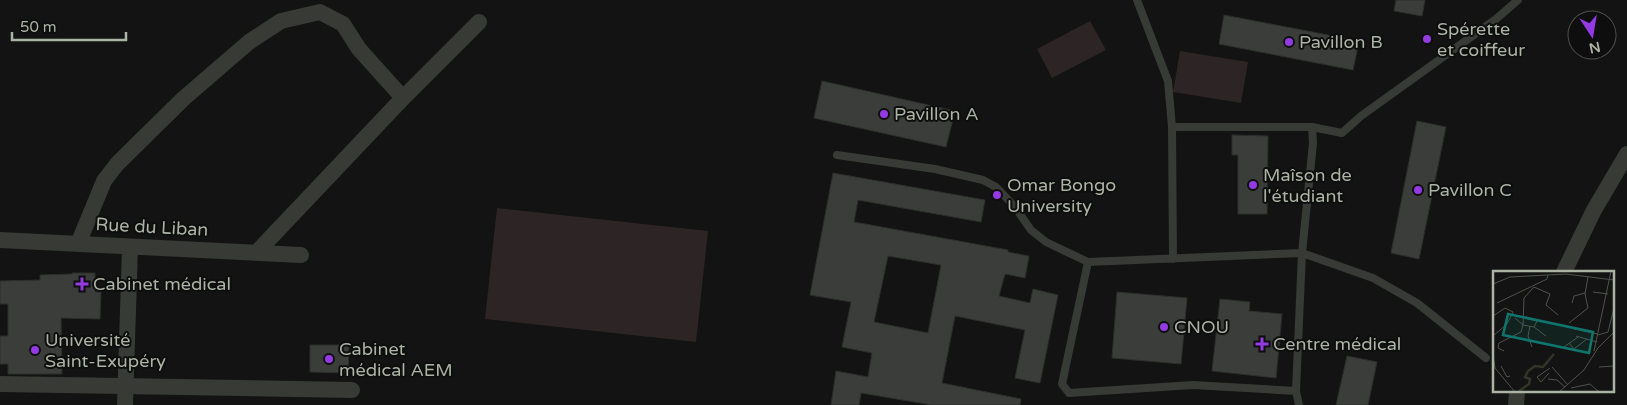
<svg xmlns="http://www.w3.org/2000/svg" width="1627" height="405" font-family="'Varela Round',sans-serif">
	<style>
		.green { fill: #2d2525 }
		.building { fill: #3a3d39; stroke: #2d2f2c; fill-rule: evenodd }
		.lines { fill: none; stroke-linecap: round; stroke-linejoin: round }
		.lane { stroke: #373a35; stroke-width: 8 }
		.street { stroke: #373a35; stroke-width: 16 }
		.poi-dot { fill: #933ae3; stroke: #0d0e0d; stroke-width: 2 }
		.labels { text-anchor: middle; stroke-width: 4; stroke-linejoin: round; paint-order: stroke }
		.poi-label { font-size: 18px; fill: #abb3a5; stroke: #0d0e0d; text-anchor: start }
		.street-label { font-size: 18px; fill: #abb3a5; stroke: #0d0e0d }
		.inset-river { fill: none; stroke: #323629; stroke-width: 2.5 }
		.inset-road { fill: none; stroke: #4f534d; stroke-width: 1 }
		.view { fill: #0f766e; fill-opacity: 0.15; stroke: #0f766e; stroke-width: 2.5 }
		.inset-edge { fill: none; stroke: #abb3a5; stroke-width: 2.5 }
	</style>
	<rect width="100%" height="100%" fill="#121312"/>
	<path class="green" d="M 1090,21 L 1106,50 L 1052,78 L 1037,49 Z
		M 1180,51 L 1248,62 L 1241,103 L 1173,92 Z
		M 497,208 L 708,231 L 696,342 L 485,319 Z"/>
	<path class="building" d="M 1396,0 L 1425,0 L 1422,16 L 1394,11 Z
		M 1224,15 L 1359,41 L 1353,70 L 1219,44 Z
		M 822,81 L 955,111 L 946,147 L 814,118 Z
		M 1417,121 L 1446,127 L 1419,259 L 1391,253 Z
		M 1232,135 L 1268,136 L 1267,214 L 1238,214 L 1238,155 L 1232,155 Z
		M 833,173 L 985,200 L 981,222 L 858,200 L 854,222 L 1008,250 L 1008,252 L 1029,256 L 1025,278 L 1005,274 L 999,296 L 1030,303 L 1033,289 L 1058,295 L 1040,383 L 1015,378 L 1025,330 L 955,316 L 942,383 L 1021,399 L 1020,405 L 932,405 L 861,393 L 859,405 L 831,405 L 836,371 L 868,377 L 872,353 L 842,347 L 851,302 L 810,295 ZM 888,256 L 941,265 L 928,333 L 874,322 Z
		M 72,273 L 95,273 L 95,292 L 101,292 L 100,319 L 61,318 L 62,374 L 8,374 L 8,364 L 0,364 L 0,336 L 8,336 L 8,304 L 0,304 L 0,281 L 40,280 L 40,275 L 72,274 Z
		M 1117,292 L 1187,298 L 1181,364 L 1112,358 Z
		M 1220,299 L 1250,302 L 1249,311 L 1282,314 L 1276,378 L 1212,371 Z
		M 310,345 L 349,345 L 348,373 L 310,372 Z
		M 1347,356 L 1377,362 L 1368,405 L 1336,405 Z"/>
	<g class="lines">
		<path class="lane" d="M 1137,0 L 1168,81 L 1172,127 L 1173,259
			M 1172,127 L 1312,127
			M 837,155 L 935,169 L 983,180 L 996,187 L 1015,207 L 1031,230 L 1046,242 L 1088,262 L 1302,253 L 1296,391 L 1299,405
			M 1088,262 L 1062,384 L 1069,393 L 1193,385 L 1296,391
			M 1486,358 L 1417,303 L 1373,278 L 1302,253 L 1313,143 L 1312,127 L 1342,133 L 1361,116 L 1496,19 L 1518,0"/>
		<path class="street" d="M 0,240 L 301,255
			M 78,244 L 104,181 L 117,164 L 183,99 L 249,42 L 281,21 L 320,12 L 343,24 L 359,49 L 403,98
			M 257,252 L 403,98 L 479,22
			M 1564,272 L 1594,210 L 1627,154
			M 0,384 L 352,390
			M 125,405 L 130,247
			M 1516,405 L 1517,391"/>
	</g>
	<g class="poi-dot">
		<circle cx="1427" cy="39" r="5"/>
		<circle cx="1289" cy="42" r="5"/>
		<circle cx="884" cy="114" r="5"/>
		<circle cx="1253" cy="185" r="5"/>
		<circle cx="1418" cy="190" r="5"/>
		<circle cx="997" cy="195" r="5"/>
		<path d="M79.5 276.5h5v5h5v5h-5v5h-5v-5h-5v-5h5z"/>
		<circle cx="1164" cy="327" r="5"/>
		<path d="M1259.5 336.5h5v5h5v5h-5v5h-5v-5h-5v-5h5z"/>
		<circle cx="35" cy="350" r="5"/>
		<circle cx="329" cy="359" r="5"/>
	</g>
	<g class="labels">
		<g class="poi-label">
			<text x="1437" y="35">Spérette<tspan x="1437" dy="21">et coiffeur</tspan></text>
			<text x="1299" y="48">Pavillon B</text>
			<text x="894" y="120">Pavillon A</text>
			<text x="1263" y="181">Maîson de<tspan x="1263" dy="21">l'étudiant</tspan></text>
			<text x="1007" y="191">Omar Bongo<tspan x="1007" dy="21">University</tspan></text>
			<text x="1428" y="196">Pavillon C</text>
			<text x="93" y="290">Cabinet médical</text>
			<text x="1174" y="333">CNOU</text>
			<text x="45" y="346">Université<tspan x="45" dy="21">Saint-Exupéry</tspan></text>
			<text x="1273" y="350">Centre médical</text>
			<text x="339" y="355">Cabinet<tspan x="339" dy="21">médical AEM</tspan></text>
		</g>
		<g class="street-label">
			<text transform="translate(152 227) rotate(3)" y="6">Rue du Liban</text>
		</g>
	</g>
	<g transform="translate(1493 271)">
		<rect width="121" height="121" fill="#121312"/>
		<path class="inset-river" d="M 26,120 L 36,113 L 37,108 L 32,106 L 35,100 L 42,95 L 50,96 L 61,83"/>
		<path class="inset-road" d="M 0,13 L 17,6 L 73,3 L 121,9M 41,16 L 31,27 L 30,54 L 41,56 L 53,65M 41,16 L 57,23 L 53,34 L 65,44M 100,21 L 115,23M 4,32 L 54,8 L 55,4M 79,32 L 81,25 L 92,22M 0,45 L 12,37 L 20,41 L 14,53 L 0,65M 32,47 L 44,50 L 41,56M 76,52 L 95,37 L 92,23 L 95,6M 37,55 L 35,65 L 39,76M 81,58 L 105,63M 105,64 L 115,61 L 121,37M 83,65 L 104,71M 76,72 L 81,78 L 94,68M 71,76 L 85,66M 11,80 L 5,77 L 6,72 L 28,61 L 30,54 L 22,47M 101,80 L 118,0M 0,84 L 2,97 L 22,121M 8,95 L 14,106 L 17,105M 59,96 L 75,114M 106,96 L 121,95M 56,102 L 48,111 L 44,106 L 57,97M 55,108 L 64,109 L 72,116M 78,117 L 97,113 L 106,121M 66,121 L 91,99 L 105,77 L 121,61"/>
		<path class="view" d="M 15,43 L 100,61 L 96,82 L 10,64 Z"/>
		<rect width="121" height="121" class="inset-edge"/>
	</g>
	<g transform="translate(1592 35) rotate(168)"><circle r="24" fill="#0d0e0d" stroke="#4c504a"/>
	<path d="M0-4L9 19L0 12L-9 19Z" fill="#933ae3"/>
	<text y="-8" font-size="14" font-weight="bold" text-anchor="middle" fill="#abb3a5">N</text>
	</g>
	<path d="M12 32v8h114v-8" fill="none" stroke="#abb3a5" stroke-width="2.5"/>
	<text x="20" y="32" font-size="15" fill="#abb3a5" stroke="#0d0e0d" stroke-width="4" paint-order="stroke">50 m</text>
</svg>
